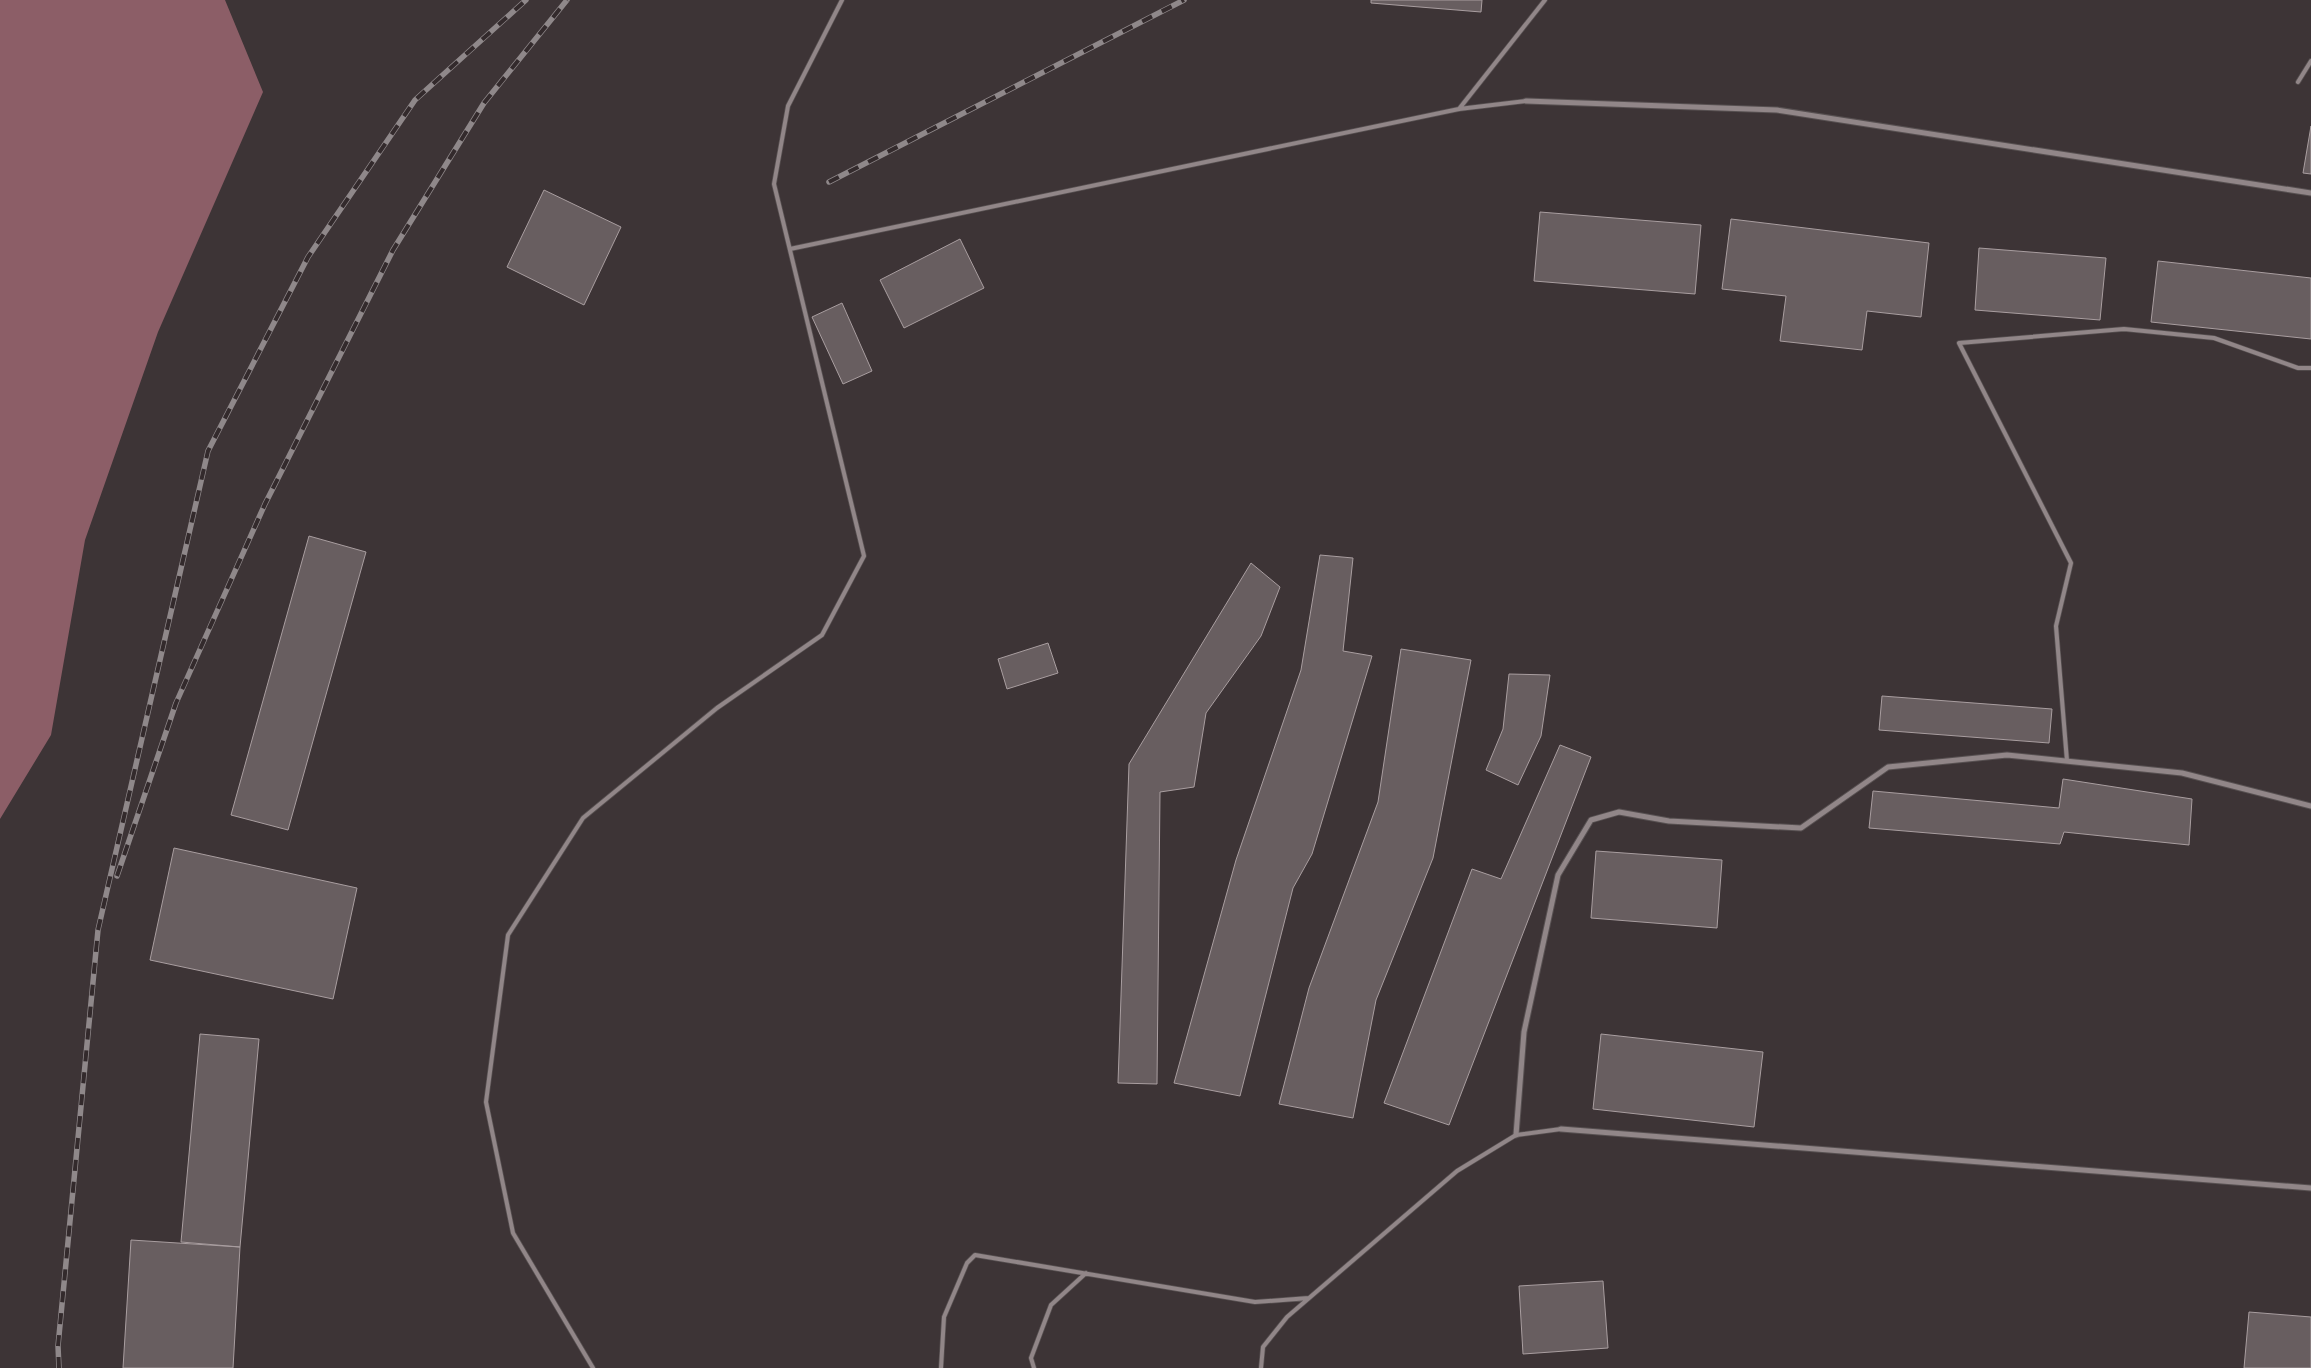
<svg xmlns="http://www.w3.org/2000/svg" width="2311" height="1368" font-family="'Exo 2',sans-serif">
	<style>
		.forest { fill: #8c5e67 }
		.building { fill: #685e60; stroke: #a99ea0 }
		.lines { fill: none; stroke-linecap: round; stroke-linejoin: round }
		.lane-casing { stroke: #575051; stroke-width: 5.5 }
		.street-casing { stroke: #575051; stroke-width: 7 }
		.lane { stroke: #918688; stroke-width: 4 }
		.street { stroke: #918688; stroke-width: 5 }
		.rail-casing { stroke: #8f888a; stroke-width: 5.5 }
		.rail { stroke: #332a2c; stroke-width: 4; stroke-dasharray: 11; stroke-linecap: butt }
	</style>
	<rect width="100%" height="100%" fill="#3d3436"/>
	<path class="forest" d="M 0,0 L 225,0 L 263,92 L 158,332 L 85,540 L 51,735 L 0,819 Z"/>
	<path class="building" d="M 1371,0 L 1482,0 L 1481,12 L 1371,3 Z
		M 2311,126 L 2311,174 L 2303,173 Z
		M 544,190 L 621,227 L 584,305 L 507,267 Z
		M 1540,212 L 1701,225 L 1695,294 L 1534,281 Z
		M 1731,219 L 1929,243 L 1921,317 L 1867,311 L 1862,350 L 1780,341 L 1786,296 L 1722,289 Z
		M 960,239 L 984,288 L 904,328 L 880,280 Z
		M 1979,248 L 2106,258 L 2100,320 L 1975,310 Z
		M 2158,261 L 2311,278 L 2311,339 L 2151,322 Z
		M 842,303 L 872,371 L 843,384 L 812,317 Z
		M 309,536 L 366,552 L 288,830 L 231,815 Z
		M 1320,555 L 1353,558 L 1343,651 L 1372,656 L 1312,854 L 1293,888 L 1240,1096 L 1174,1083 L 1236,860 L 1301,670 Z
		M 1251,563 L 1280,587 L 1261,636 L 1206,713 L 1194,787 L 1160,792 L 1157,1084 L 1118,1083 L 1129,764 Z
		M 1048,643 L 1058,673 L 1007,689 L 998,659 Z
		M 1401,649 L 1471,660 L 1433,858 L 1376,1000 L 1353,1118 L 1279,1104 L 1309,988 L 1378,802 Z
		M 1509,674 L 1550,675 L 1541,736 L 1518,785 L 1486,770 L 1503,729 Z
		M 1882,696 L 2052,709 L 2049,743 L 1879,730 Z
		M 1560,745 L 1591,757 L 1449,1125 L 1384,1103 L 1472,869 L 1501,879 Z
		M 2063,779 L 2192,799 L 2189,845 L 2064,832 L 2060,844 L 1869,828 L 1873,791 L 2059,808 Z
		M 174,848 L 357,888 L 333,999 L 150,960 Z
		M 1596,851 L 1722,860 L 1717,928 L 1591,918 Z
		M 200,1034 L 259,1039 L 240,1247 L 181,1242 Z
		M 1601,1034 L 1763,1052 L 1754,1127 L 1593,1109 Z
		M 131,1240 L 240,1247 L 233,1368 L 123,1368 Z
		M 1603,1281 L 1608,1348 L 1523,1354 L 1519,1286 Z
		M 2249,1312 L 2311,1317 L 2311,1368 L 2244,1368 Z"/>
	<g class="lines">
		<defs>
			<path id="lane" d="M 2298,82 L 2311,61
				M 1459,109 L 1545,0
				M 790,249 L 1459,109 L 1526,101
				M 2067,761 L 2056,626 L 2071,563 L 1959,343 L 2124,329 L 2214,338 L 2298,368 L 2311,368
				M 593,1368 L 513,1233 L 486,1102 L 508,935 L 583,818 L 717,708 L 822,635 L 864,556 L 774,184 L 788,106 L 842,0
				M 941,1368 L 944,1317 L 967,1263 L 975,1255 L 1255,1302 L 1309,1298
				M 1034,1368 L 1031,1358 L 1051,1305 L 1086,1273
				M 1261,1368 L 1263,1347 L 1287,1317 L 1457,1171 L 1516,1135 L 1561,1129"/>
			<path id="street" d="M 1526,101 L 1777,110 L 2311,193
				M 1561,1129 L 2311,1188
				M 1516,1135 L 1524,1032 L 1558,875 L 1591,820 L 1619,812 L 1669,821 L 1801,828 L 1888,767 L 2007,755 L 2182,773 L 2311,806"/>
		</defs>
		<use href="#lane" class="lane-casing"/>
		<use href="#street" class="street-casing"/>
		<use href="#lane" class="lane"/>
		<use href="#street" class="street"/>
		<defs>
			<path id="rail" d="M 829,182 L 1184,0
				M 117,876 L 176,703 L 265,504 L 393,250 L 484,103 L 567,0
				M 59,1368 L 58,1346 L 98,930 L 208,451 L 308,257 L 415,100 L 526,0"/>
		</defs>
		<use href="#rail" class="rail-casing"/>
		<use href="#rail" class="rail"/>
	</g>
</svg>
